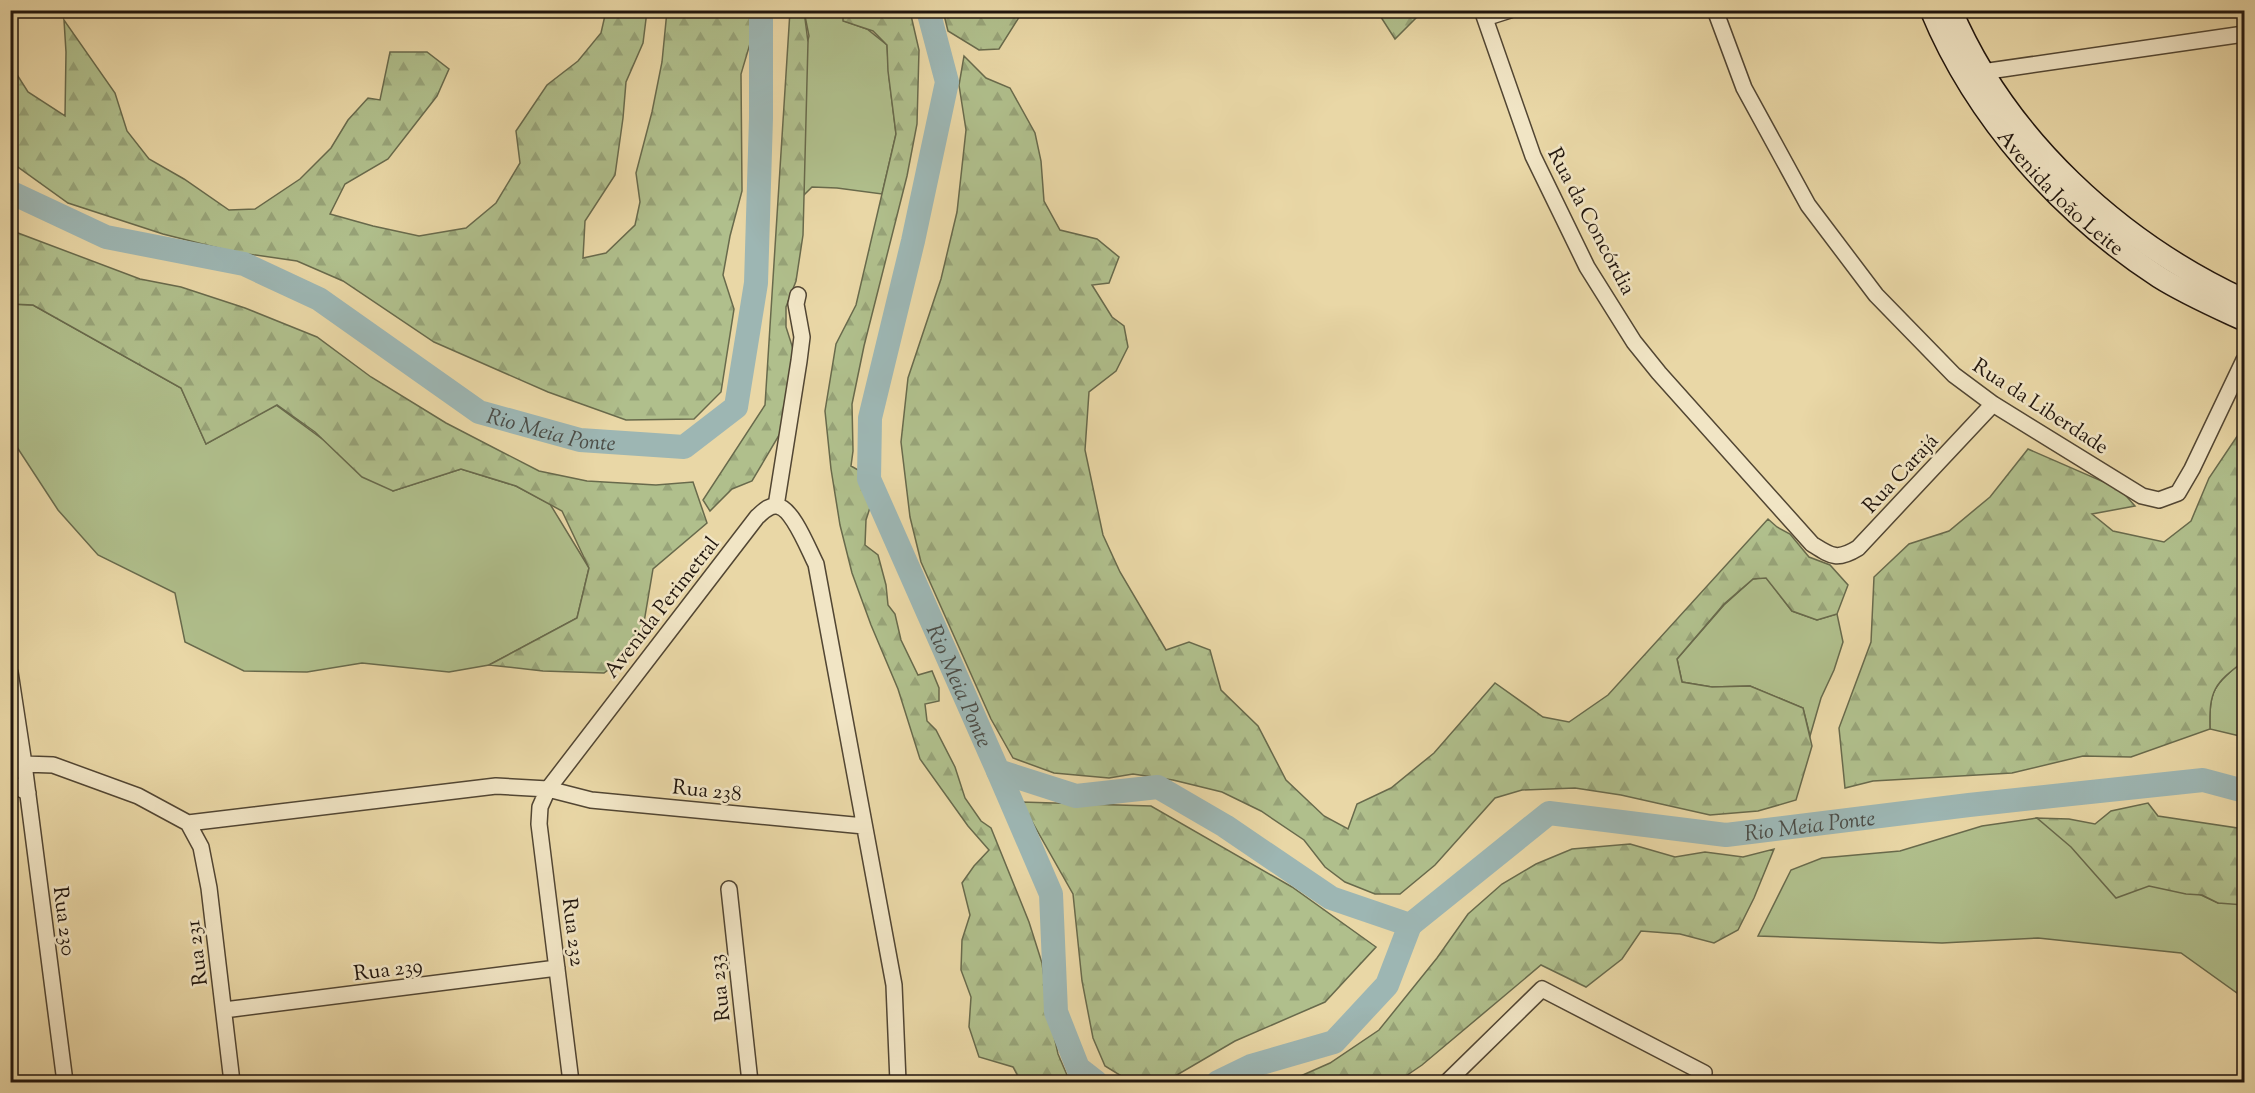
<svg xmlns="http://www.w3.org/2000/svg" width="2255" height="1093" font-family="'Sorts Mill Goudy',serif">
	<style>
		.green { fill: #b0bf8c; stroke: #686a4c; stroke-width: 1.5 }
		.forest { fill: url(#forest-firs); stroke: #686a4c; stroke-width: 1.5 }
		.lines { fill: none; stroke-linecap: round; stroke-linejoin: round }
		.river { stroke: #9db6b3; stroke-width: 24 }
		.street-casing { stroke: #524633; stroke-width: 18 }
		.secondary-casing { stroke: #20150d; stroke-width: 24 }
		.street { stroke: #f1e5c5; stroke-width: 15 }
		.secondary { stroke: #f1e5c5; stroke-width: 21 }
		.labels { text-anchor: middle; stroke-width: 5; stroke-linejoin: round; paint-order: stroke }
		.street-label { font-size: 21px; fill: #20150d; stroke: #f1e5c5 }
		.water-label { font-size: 22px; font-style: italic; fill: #4c4d47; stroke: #f1e5c5 }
	</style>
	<defs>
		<pattern id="forest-firs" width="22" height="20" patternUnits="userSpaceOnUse" patternTransform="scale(1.5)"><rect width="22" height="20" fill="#b0bf8c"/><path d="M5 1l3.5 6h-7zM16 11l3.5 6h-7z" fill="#97a378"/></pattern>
	</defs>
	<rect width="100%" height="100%" fill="#e9d7a6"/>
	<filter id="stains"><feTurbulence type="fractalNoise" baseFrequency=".00333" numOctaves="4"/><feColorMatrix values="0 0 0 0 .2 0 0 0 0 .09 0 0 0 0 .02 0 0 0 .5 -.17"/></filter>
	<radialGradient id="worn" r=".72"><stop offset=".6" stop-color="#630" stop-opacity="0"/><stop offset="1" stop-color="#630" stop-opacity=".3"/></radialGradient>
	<path class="green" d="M 804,11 L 843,11 L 844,21 L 867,29 L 887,45 L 889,77 L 896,134 L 882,194 L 837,188 L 812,187 L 804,195 L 804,100 L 806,48 L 809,36 Z
		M 10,304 L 33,305 L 181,388 L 206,444 L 276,405 L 393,491 L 461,469 L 516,486 L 550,504 L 589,568 L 577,618 L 489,665 L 449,672 L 362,663 L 307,672 L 244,671 L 185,642 L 175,593 L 98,555 L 58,510 L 11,438 Z
		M 1766,577 L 1792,611 L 1817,620 L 1837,614 L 1843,642 L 1834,670 L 1821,698 L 1810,736 L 1803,708 L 1750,686 L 1712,687 L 1682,682 L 1677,659 L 1724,605 L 1753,579 Z
		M 2244,661 L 2244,737 L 2210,729 C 2209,690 2214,684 2244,661 Z
		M 2037,818 L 2218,903 L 2244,903 L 2244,998 L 2181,953 L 2038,938 L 1942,943 L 1758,936 L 1791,870 L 1822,858 L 1900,851 L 1982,826 Z"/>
	<path class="forest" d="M 606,11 L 647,11 L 643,43 L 626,82 L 623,118 L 615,175 L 585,221 L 583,258 L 606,253 L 635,225 L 640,202 L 636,173 L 652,112 L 662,62 L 667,11 L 750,11 L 752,37 L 741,74 L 742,191 L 730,236 L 723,275 L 734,309 L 721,392 L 694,419 L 626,420 L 548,392 L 434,342 L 343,281 L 297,261 L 234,252 L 163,234 L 68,203 L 11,162 L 11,65 L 28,92 L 65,116 L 66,52 L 64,20 L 115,93 L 127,131 L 149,159 L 184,179 L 229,210 L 255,209 L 300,179 L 331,148 L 348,120 L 368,98 L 380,100 L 390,52 L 427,52 L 449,69 L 437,96 L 388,159 L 345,184 L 330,214 L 373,226 L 419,236 L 466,228 L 496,203 L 520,163 L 516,131 L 547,85 L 578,61 L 601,33 Z
		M 790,11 L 804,11 L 808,42 L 803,235 L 796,281 L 786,307 L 786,327 L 794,352 L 788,420 L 752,481 L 732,489 L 710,511 L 703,500 L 765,405 Z
		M 843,11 L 910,11 L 919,50 L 917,124 L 907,176 L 864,346 L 852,404 L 853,451 L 851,466 L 860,471 L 875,492 L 866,520 L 865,545 L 878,555 L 886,585 L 888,605 L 895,614 L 901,640 L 918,675 L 932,671 L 939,688 L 939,701 L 925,704 L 927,721 L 936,730 L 955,767 L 965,798 L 981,821 L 991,828 L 1029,922 L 1042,963 L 1049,1013 L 1058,1054 L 1070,1082 L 1021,1082 L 1013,1067 L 979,1057 L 969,1027 L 971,997 L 961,970 L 962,940 L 970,915 L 962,883 L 974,866 L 989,850 L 968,826 L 920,759 L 898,689 L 871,625 L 852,573 L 840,525 L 831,469 L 825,411 L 836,344 L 856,305 L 896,134 L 888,71 L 887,45 L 873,31 L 843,21 Z
		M 943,11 L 943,10 L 1023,11 L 999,49 L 979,50 L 948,31 Z
		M 1377,11 L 1423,11 L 1395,39 Z
		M 964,56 L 986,78 L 1010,88 L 1035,133 L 1041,161 L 1044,201 L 1060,230 L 1097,239 L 1119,257 L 1109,283 L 1092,285 L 1112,317 L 1124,326 L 1128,347 L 1116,371 L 1089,392 L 1085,450 L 1103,535 L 1120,572 L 1166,650 L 1189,642 L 1210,650 L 1221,690 L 1258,726 L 1286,780 L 1324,816 L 1348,829 L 1357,804 L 1391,788 L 1434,753 L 1495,683 L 1543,717 L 1569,722 L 1608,695 L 1768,519 L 1777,527 L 1790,534 L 1809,557 L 1830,565 L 1848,585 L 1837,614 L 1817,620 L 1792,611 L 1766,578 L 1753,579 L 1724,604 L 1677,659 L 1682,682 L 1712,687 L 1750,686 L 1803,708 L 1812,746 L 1796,800 L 1758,811 L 1710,815 L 1621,795 L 1575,788 L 1522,790 L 1495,798 L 1435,865 L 1400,894 L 1375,894 L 1345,882 L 1325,867 L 1304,840 L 1261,811 L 1222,792 L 1173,780 L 1133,774 L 1109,778 L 1054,773 L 1013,758 L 991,719 L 921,562 L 910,517 L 901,442 L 908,378 L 941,279 L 957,212 L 966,130 L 959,85 Z
		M 11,227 L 18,233 L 140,279 L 181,287 L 245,308 L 317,337 L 371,377 L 446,423 L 539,471 L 587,481 L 656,485 L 693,482 L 707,523 L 653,569 L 640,646 L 604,673 L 543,671 L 489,665 L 577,618 L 589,568 L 562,511 L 516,486 L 461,469 L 393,491 L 362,477 L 315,432 L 277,405 L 206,444 L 181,388 L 33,305 L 11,304 Z
		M 2244,426 L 2244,661 C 2214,684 2209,690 2210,729 L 2131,757 L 2083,756 L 2012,773 L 1873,781 L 1845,788 L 1839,728 L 1871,642 L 1874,577 L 1909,544 L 1949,531 L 1990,497 L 2028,449 L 2120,489 L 2135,506 L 2092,514 L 2113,531 L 2164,542 L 2191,521 L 2209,478 Z
		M 1021,802 L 1151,806 L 1292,887 L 1376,947 L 1325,1002 L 1235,1041 L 1165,1082 L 1131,1082 L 1105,1066 L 1093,1038 L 1082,981 L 1073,894 Z
		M 2148,803 L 2158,816 L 2244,829 L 2244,905 L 2218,903 L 2202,895 L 2186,894 L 2149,886 L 2116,898 L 2071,847 L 2037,818 L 2069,819 L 2095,824 L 2111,811 Z
		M 1630,844 L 1675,857 L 1705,852 L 1743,857 L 1774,849 L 1754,898 L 1738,930 L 1714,943 L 1680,934 L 1641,931 L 1622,959 L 1586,987 L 1541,965 L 1422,1065 L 1397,1082 L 1287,1082 L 1330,1063 L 1379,1030 L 1437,958 L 1468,914 L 1502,884 L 1536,864 L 1572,849 Z"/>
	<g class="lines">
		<g class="river">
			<path id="s1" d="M 928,10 L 947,82 L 913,241 L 870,418 L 869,479 L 998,771 L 1076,796 L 1158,787 L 1225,826 L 1331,898 L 1410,925 L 1549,813 L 1726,835 L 1969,805 L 2203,780 L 2244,791"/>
			<path id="s2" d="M 10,192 L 106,237 L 244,264 L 319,299 L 479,412 L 580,440 L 684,447 L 736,407 L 756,283 L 761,118 L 761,10"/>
			<path d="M 998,771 L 1051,894 L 1056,1012 L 1078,1068 L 1096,1082"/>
			<path d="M 1218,1082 L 1251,1066 L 1334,1042 L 1387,985 L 1410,925"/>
		</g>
		<defs>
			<path id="street" d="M 1482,10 L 1533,156 L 1587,267 L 1634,342 L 1659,373 L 1812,544 C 1831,556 1837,561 1858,548 L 1993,404
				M 1715,10 L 1744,88 L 1808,205 L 1876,295 L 1954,375 L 1993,404 L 2142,496 L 2159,500 L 2178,493 L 2192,469 L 2244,360
				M 1485,18 L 1510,10
				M 1976,74 L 1982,72 L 2244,34
				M 776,506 L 799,361 L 802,337 L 796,304 L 798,295
				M 10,672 L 24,764 L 65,1082
				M 10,770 L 24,764 L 53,765 L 138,796 L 188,823 L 496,786 L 548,789 L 757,517 C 763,512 768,505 777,506 C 793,508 809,551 816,564 L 894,985 L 898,1082
				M 10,783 L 28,793
				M 188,823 L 201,847 L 209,888 L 232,1082
				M 729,889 L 750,1082
				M 224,1010 L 557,968
				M 571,1082 L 539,824 L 540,807 L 548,789 L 591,800 L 864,826
				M 1447,1082 L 1542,989 L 1704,1073 L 1702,1082"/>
			<g id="secondary">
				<path id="s3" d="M 1931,10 C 1976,119 2061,213 2159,277 C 2186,294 2216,307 2244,320"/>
				<path d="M 1951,10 C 2006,139 2119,242 2244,300"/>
			</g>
		</defs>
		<use href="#street" class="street-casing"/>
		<use href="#secondary" class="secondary-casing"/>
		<use href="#street" class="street"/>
		<use href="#secondary" class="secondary"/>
	</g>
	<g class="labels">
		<g class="street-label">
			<text dy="7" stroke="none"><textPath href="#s3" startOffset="226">Avenida João Leite</textPath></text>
			<text transform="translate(1592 221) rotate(62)" y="7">Rua da Concórdia</text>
			<text transform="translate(2041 406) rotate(33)" y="7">Rua da Liberdade</text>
			<text transform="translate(1900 473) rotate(-47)" y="7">Rua Carajá</text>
			<text transform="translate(661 607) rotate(-52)" y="7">Avenida Perimetral</text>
			<text transform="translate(707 790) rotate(6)" y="7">Rua 238</text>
			<text transform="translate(65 921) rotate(83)" y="7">Rua 230</text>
			<text transform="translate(574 932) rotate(83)" y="7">Rua 232</text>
			<text transform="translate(196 953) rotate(-97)" y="7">Rua 231</text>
			<text transform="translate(388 969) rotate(-7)" y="7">Rua 239</text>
			<text transform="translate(719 988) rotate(-96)" y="7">Rua 233</text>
		</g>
		<g class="water-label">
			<text dy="8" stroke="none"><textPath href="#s2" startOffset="600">Rio Meia Ponte</textPath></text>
			<text dy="8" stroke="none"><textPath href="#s1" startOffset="706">Rio Meia Ponte</textPath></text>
			<text dy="8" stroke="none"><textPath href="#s1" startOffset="1694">Rio Meia Ponte</textPath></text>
		</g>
	</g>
	<rect width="2255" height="1093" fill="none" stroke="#e9d7a6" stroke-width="36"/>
	<rect x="12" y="12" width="2231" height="1069" fill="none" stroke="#20150d" stroke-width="3"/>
	<rect x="18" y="18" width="2219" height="1057" fill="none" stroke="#20150d" stroke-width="1.5"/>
	<rect width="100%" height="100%" filter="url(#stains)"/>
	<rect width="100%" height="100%" fill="url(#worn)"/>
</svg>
